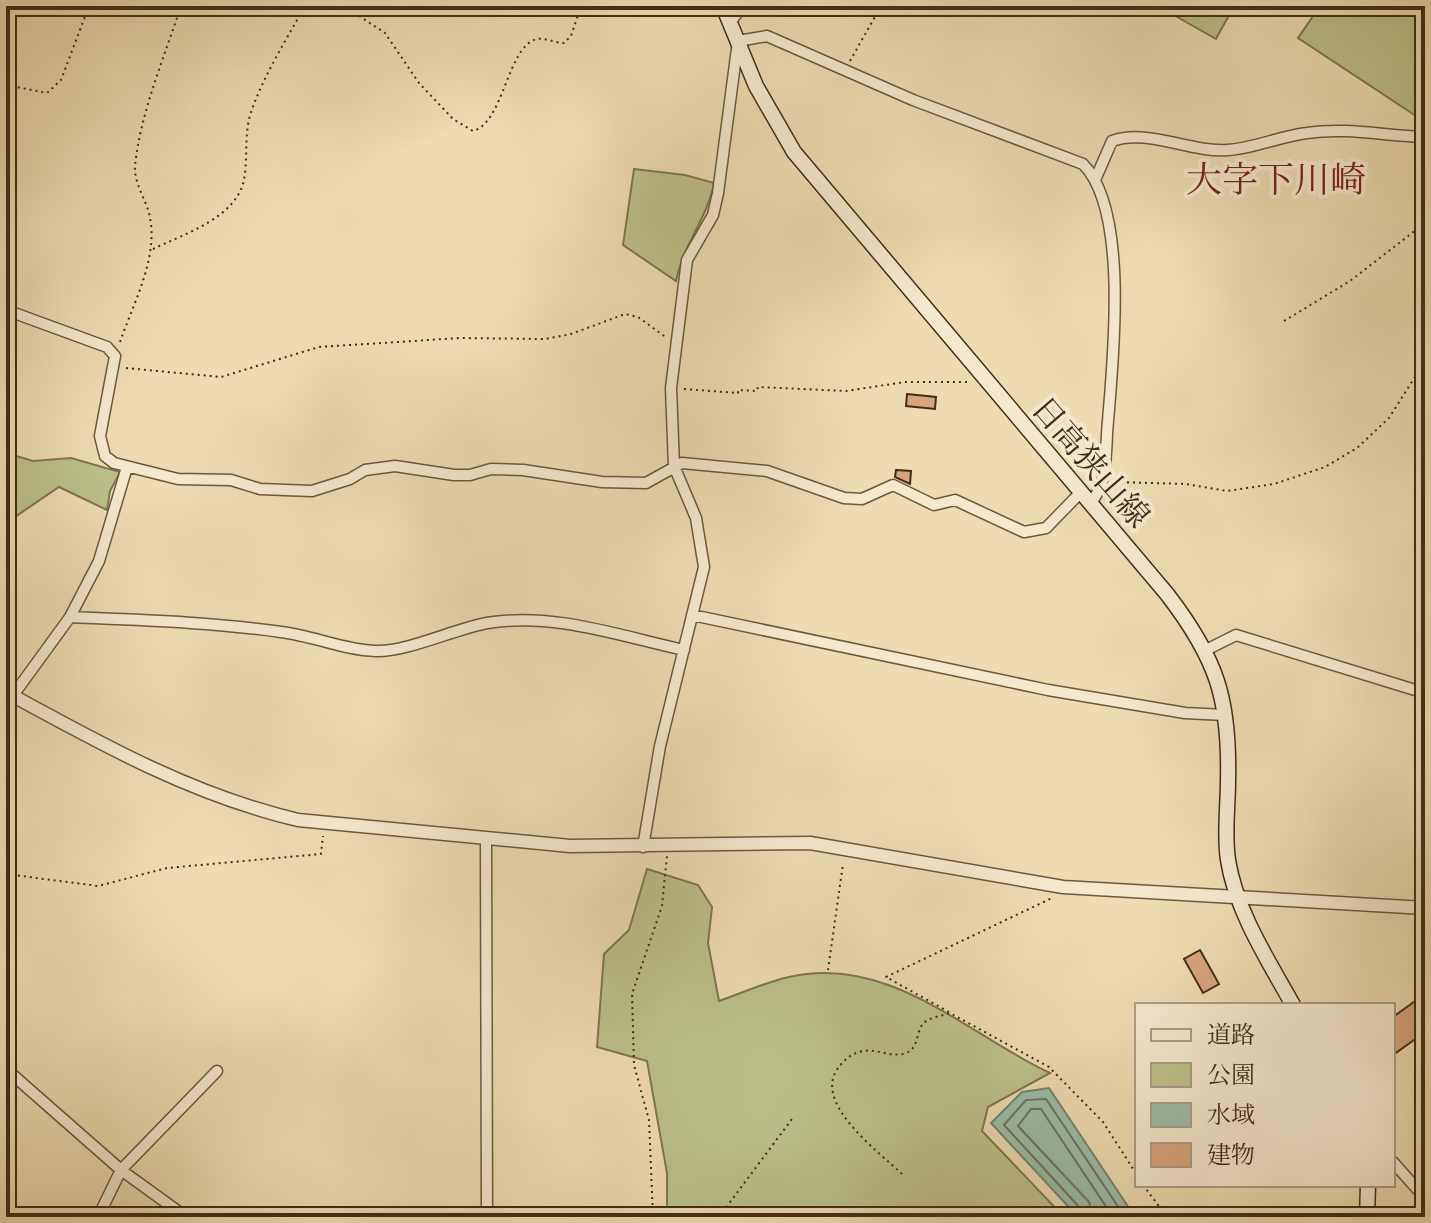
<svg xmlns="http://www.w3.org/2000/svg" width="1431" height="1223" font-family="'IM FELL DW Pica','Noto Serif JP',serif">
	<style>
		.green { fill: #bbc08a; stroke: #7e7651; stroke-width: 2 }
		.water { fill: #9bbca7; stroke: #77836e; stroke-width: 2 }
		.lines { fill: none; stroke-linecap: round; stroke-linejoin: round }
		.shore { stroke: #6e7460; stroke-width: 2 }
		.building { fill: #d7a47d; stroke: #402d18; stroke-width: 2 }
		.minor-casing { stroke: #6c583e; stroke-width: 13 }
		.tertiary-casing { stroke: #6c583e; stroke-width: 15 }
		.secondary-casing { stroke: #402d18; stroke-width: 17 }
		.path { stroke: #402d18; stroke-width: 2; stroke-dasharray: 2 4; stroke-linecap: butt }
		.minor { stroke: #f4e8cd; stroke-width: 10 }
		.tertiary { stroke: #f4e8cd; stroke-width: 12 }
		.secondary { stroke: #f4e8cd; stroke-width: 14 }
		.labels { text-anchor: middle; stroke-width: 8; stroke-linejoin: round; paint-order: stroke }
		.street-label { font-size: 32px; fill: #402d18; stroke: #f4e8cd }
		.quarter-label { font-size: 36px; fill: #7a1f14; stroke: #f4e8cd }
	</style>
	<rect width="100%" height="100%" fill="#eedbb2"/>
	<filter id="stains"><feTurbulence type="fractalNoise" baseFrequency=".0025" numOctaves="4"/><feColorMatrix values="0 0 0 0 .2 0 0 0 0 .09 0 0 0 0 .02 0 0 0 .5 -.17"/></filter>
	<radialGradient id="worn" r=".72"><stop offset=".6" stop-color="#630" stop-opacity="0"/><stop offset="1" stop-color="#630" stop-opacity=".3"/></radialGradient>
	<path class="green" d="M 1158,6 L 1234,6 L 1216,39 Z
		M 1320,6 L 1425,6 L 1425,122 L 1298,38 Z
		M 634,169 L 685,175 L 714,183 C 707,219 683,245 676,281 L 623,245 Z
		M 6,453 L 33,461 L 71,458 L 120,472 L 110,491 L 107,510 L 59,487 L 6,523 Z
		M 647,869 L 698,885 L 712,907 L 708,943 L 719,1001 C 742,993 766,982 789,977 C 889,954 967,1034 1050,1073 L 988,1107 L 982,1131 L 1064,1217 L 667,1217 L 667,1173 L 647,1061 L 597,1047 L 604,954 L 629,930 Z"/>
	<path class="water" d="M 1049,1088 L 1135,1217 L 1078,1217 L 991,1123 L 1022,1092 Z"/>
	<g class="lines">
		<path class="shore" d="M 1083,1217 L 1081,1209 L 1004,1125 L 1026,1100 L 1046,1099 L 1125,1217
			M 1093,1217 L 1089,1202 L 1018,1126 L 1031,1109 L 1041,1109 L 1113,1217"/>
	</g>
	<path class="building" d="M 907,394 L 936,397 L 935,409 L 906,406 Z
		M 896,470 L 911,471 L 910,484 L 895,477 Z
		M 1200,950 L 1219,984 L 1203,993 L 1184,959 Z
		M 1425,994 L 1425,1032 L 1393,1055 L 1393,1017 Z"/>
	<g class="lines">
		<defs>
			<path id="minor" d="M 730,23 L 742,6
				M 1095,180 L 1112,141 C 1148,128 1190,153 1228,150 C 1255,148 1281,136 1307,133 C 1347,127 1385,136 1425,137
				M 6,310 L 107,347 L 115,356 L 100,436 L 105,456 L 114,463 L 178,479 L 231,480 L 260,489 L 312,491 L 350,479 L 365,470 L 395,466 L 454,475 L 470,475 L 491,469 L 523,470 L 602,482 L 646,483 L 682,463 L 767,471 L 844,498 L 862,499 L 893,485 L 934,505 L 955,500 L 1024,532 L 1046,528 L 1081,492
				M 692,615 L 1048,690 L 1185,713 L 1225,715
				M 70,617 C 140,620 211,622 281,632 C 314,636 344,650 376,651 C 407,652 454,629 487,623 C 553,612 620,636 684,650
				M 1206,650 L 1236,635 L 1425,693
				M 6,705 L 70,617 L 99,561 L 127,467
				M 486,838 L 487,1217
				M 643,847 L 660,746 L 704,567 L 696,518 L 674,466 L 671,388 L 687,260 L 713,215 L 718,193 L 738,41 L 767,36 L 913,100 L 1083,164 C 1129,210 1113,359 1108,421 C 1106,440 1107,463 1102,482 C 1100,489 1095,497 1091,504
				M 6,1069 L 121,1170 L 186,1217
				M 1393,1162 L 1425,1198
				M 98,1217 L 121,1170 L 217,1071"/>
			<path id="tertiary" d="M 6,692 C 101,744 192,795 298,820 L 570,846 L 810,843 L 1063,887 L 1425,908"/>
			<path id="secondary" d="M 723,6 L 756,86 L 794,152 L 1167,594 C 1217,659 1230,699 1228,781 C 1228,807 1224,834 1228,860 C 1236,911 1268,960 1293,1005
				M 1367,1217 L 1368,1185"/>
		</defs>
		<use href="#minor" class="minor-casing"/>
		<use href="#tertiary" class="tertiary-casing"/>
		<use href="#secondary" class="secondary-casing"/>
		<path class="path" d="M 344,6 L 385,33 L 419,83 L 453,119 L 473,131 C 503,123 507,51 534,40 C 542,36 554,43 564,43 L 571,36 L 581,6
			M 850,61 L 881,6
			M 6,85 L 47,93 L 61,80 L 89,6
			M 153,249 C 184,234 236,218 244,180 C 248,158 244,133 251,112 C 264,75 286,40 305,6
			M 1284,321 L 1350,281 L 1425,223
			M 120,342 C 133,304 158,259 150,218 C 147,200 134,185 135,166 C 140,114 165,55 181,6
			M 126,368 L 221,377 L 319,347 L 460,338 L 545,339 L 571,334 L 625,314 L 638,317 L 667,338
			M 684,389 L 738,393 L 738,390 L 757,391 L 758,387 L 846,391 L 905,382 L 969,382
			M 1115,482 L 1186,484 L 1227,491 L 1274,484 L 1325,467 L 1357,448 L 1389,418 L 1425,361
			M 6,874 L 98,886 L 167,868 L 321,854 L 323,836
			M 828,970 L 843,864
			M 949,1012 L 886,977 L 1052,898
			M 902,1174 C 879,1152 816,1106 836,1071 C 842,1062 849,1055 859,1052 C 874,1047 888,1057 903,1054 C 919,1050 915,1036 922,1025 C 928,1017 942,1016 950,1013 L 1049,1067 L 1103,1122 L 1137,1175
			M 1143,1185 L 1167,1217
			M 653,1217 L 649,1120 L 634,1065 L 632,994 L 662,906 L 667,856
			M 719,1217 L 792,1119"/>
		<use href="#minor" class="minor"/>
		<use href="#tertiary" class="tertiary"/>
		<use href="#secondary" class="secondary"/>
	</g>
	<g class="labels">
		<g class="street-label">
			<text transform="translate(1091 462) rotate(49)" y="11">日高狭山線</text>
		</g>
		<g class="quarter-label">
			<text x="1276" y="192">大字下川崎</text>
		</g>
	</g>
	<rect width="1431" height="1223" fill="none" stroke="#eedbb2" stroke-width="32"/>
	<rect x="8" y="8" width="1415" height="1207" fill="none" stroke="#402d18" stroke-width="4"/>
	<rect x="16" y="16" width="1399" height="1191" fill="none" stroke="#402d18" stroke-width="2"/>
	<rect x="1135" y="1003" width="260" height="184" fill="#f4e8cd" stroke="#ac9d85" stroke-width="2"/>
	<rect x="1151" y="1029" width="40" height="12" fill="#f4e8cd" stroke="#ac9d85" stroke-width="2"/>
	<text x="1207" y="1043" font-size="24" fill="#402d18">道路</text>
	<rect x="1151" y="1063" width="40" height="24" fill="#bbc08a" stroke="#ac9d85" stroke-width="2"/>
	<text x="1207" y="1083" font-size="24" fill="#402d18">公園</text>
	<rect x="1151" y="1103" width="40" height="24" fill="#9bbca7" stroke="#ac9d85" stroke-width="2"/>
	<text x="1207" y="1123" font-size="24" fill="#402d18">水域</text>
	<rect x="1151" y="1143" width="40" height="24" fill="#d7a47d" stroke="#ac9d85" stroke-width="2"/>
	<text x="1207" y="1163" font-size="24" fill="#402d18">建物</text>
	<rect width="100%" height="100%" filter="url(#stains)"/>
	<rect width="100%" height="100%" fill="url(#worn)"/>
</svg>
